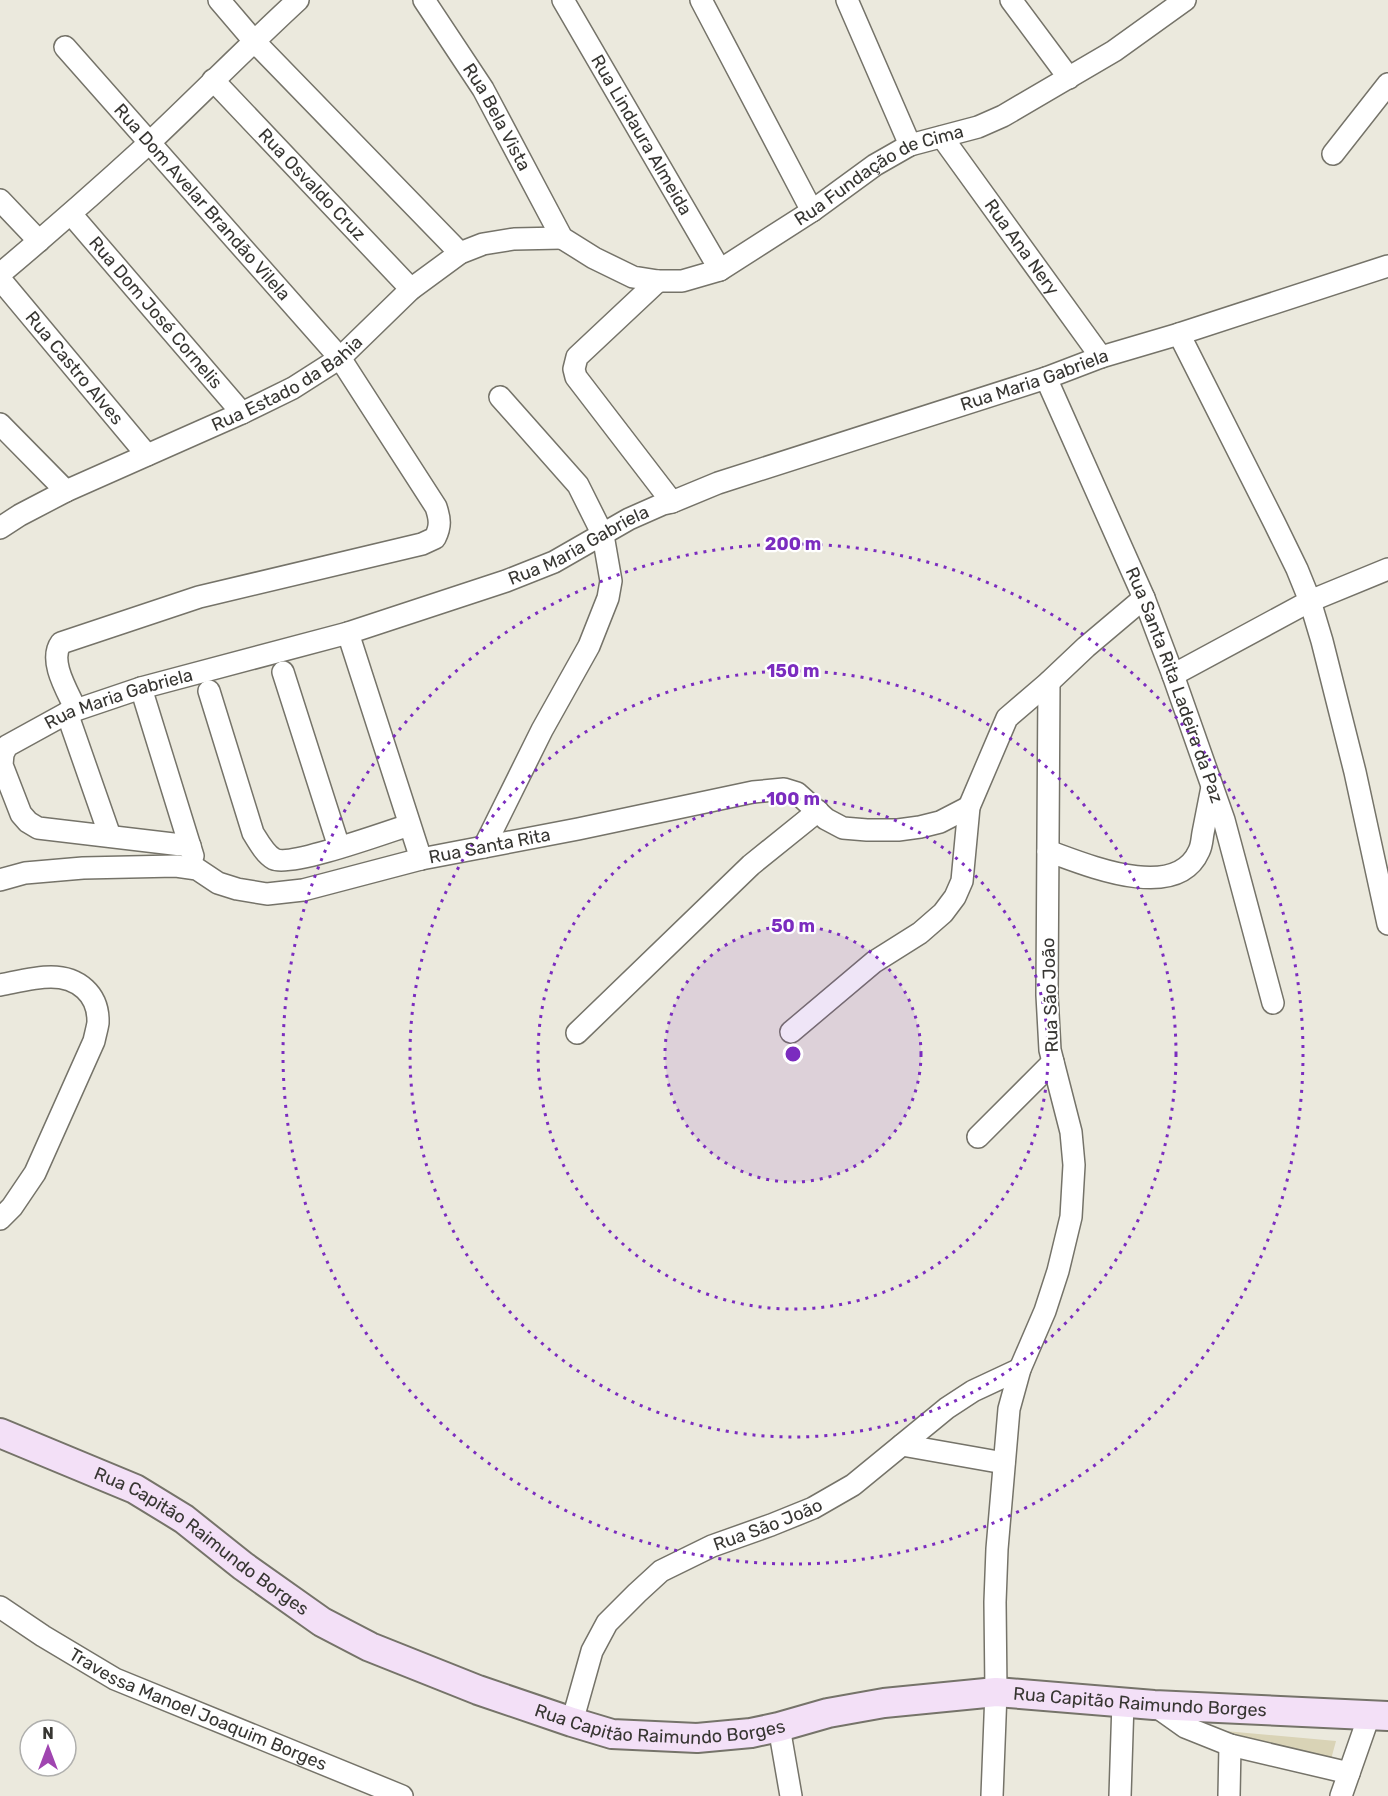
<svg xmlns="http://www.w3.org/2000/svg" width="1388" height="1796" font-family="Rubik,sans-serif">
	<style>
		.green { fill: #d9d3b6 }
		.lines { fill: none; stroke-linecap: round; stroke-linejoin: round }
		.street-casing { stroke: #757369; stroke-width: 24 }
		.secondary-casing { stroke: #757369; stroke-width: 32 }
		.street { stroke: #fff; stroke-width: 21 }
		.secondary { stroke: #f3e0f7; stroke-width: 28 }
		.ring { fill: none; stroke: #7b2cbf; stroke-width: 3; stroke-dasharray: 3 6 }
		.labels { text-anchor: middle; stroke-width: 4.5; stroke-linejoin: round; paint-order: stroke }
		.street-label { font-size: 18px; fill: #373632; stroke: #fff }
		.centre { fill: #7b2cbf; stroke: #fff; stroke-width: 3 }
		.ring-label { font-size: 18px; text-anchor: middle; font-weight: bold; fill: #7b2cbf; stroke: #fff; stroke-width: 4.5; stroke-linejoin: round; paint-order: stroke }
	</style>
	<rect width="100%" height="100%" fill="#ebe9dd"/>
	<path class="green" d="M 1225,1731 L 1336,1741 L 1330,1763 Z"/>
	<g class="lines">
		<defs>
			<g id="street">
				<path d="M 219,0 L 254,41 L 460,253"/>
				<path id="s1" d="M 424,0 L 483,89 L 562,238 L 594,258 L 633,277 L 658,281 L 682,281 L 720,270 L 812,211 L 875,165 L 910,145 L 978,127 L 1003,116 L 1114,51 L 1185,0"/>
				<path id="s2" d="M 563,0 L 720,270"/>
				<path d="M 701,0 L 812,211"/>
				<path d="M 847,0 L 910,145"/>
				<path d="M 1011,0 L 1069,78"/>
				<path id="s3" d="M 65,47 L 340,358 L 436,507 C 440,519 441,526 435,538 L 422,544 L 199,597 L 61,643 C 48,661 68,692 76,710"/>
				<path id="s4" d="M 213,80 L 411,289"/>
				<path id="s5" d="M 942,137 L 1101,357"/>
				<path d="M 1333,154 L 1388,84"/>
				<path d="M 0,200 L 39,241"/>
				<path id="s6" d="M 71,214 L 242,413"/>
				<path d="M 0,274 C 50,232 99,189 147,145 C 198,97 247,47 298,0"/>
				<path id="s7" d="M 0,279 L 147,455"/>
				<path d="M 658,281 L 577,357 L 574,369 L 576,377 L 672,502"/>
				<path d="M 1179,334 L 1274,522 L 1297,569 L 1310,601 L 1322,641 L 1355,772 L 1388,924"/>
				<path id="s8" d="M 1046,378 L 1144,598 L 1173,675 L 1224,820 L 1273,1003"/>
				<path d="M 0,424 L 66,491"/>
				<path id="s9" d="M 0,528 L 20,515 L 66,491 L 242,413 L 293,388 L 340,358 L 411,289 L 460,253 L 483,244 L 514,239 L 562,238"/>
				<path d="M 348,633 L 421,859"/>
				<path d="M 283,672 L 339,847"/>
				<path d="M 1173,675 L 1310,601 L 1388,569"/>
				<path d="M 141,688 L 193,856"/>
				<path d="M 209,691 L 253,833 C 258,841 265,854 274,859 C 291,867 387,832 409,825"/>
				<path d="M 67,713 L 110,836"/>
				<path id="s10" d="M 190,846 L 38,828 L 28,822 L 21,814 L 2,765 L 3,754 L 7,746 L 67,713 L 141,688 L 348,633 L 506,581 L 554,562 L 629,519 L 663,504 L 672,502 L 718,483 L 1046,378 L 1101,357 L 1179,334 L 1388,266"/>
				<path d="M 484,847 L 542,730 L 589,646 L 608,598 L 611,581 L 603,535 L 578,485 L 500,397"/>
				<path d="M 1048,851 C 1087,865 1176,903 1199,851 C 1202,845 1202,838 1203,833 C 1206,818 1209,802 1212,787"/>
				<path id="s11" d="M 0,880 L 25,873 L 83,868 L 176,866 L 197,869 L 218,883 L 237,889 L 267,894 L 303,890 L 421,859 L 578,829 L 753,792 L 784,789 L 797,793 L 826,819 L 843,828 L 867,830 L 898,830 L 920,827 L 940,822 L 969,807"/>
				<path d="M 0,985 C 16,982 34,977 51,977 C 78,977 99,994 98,1023 C 97,1029 95,1036 94,1041 L 35,1173 L 12,1207 L 0,1219"/>
				<path d="M 791,1032 L 874,962 L 920,933 L 943,913 L 955,897 L 962,881 L 969,807 L 1007,718 L 1049,682 L 1086,647 L 1144,598"/>
				<path d="M 577,1033 L 751,865 L 818,811"/>
				<path d="M 978,1137 L 1053,1062"/>
				<path d="M 902,1445 L 1004,1463"/>
				<path id="s12" d="M 0,1607 L 43,1636 L 115,1679 L 402,1796"/>
				<path d="M 1154,1705 L 1185,1727 L 1230,1745 L 1349,1773"/>
				<path id="s13" d="M 572,1722 L 592,1651 L 607,1623 L 637,1593 L 661,1571 L 712,1546 L 771,1525 L 813,1508 L 853,1485 L 947,1408 L 973,1391 L 1020,1369"/>
				<path d="M 779,1727 L 791,1796"/>
				<path d="M 992,1796 L 996,1692 L 995,1602 L 997,1549 L 1009,1409 L 1020,1369 L 1045,1311 L 1058,1271 L 1071,1217 L 1074,1165 L 1071,1132 L 1050,1050 L 1047,995 L 1049,682"/>
				<path d="M 1120,1796 L 1123,1702"/>
				<path d="M 1229,1796 L 1230,1745"/>
				<path d="M 1341,1796 L 1369,1716"/>
			</g>
			<g id="secondary">
				<path id="s14" d="M 0,1433 L 135,1489 L 184,1519 L 243,1566 L 322,1622 L 370,1647 L 478,1690 L 572,1722 L 612,1734 L 697,1738 L 751,1733 L 779,1727 L 828,1713 L 884,1703 L 996,1692 L 1154,1705 L 1388,1716"/>
			</g>
		</defs>
		<use href="#street" class="street-casing"/>
		<use href="#secondary" class="secondary-casing"/>
		<use href="#street" class="street"/>
		<use href="#secondary" class="secondary"/>
	</g>
	<circle cx="793" cy="1054" r="128" fill="#7b2cbf" fill-opacity=".12"/>
	<g class="ring">
		<circle cx="793" cy="1054" r="128"/>
		<circle cx="793" cy="1054" r="255"/>
		<circle cx="793" cy="1054" r="383"/>
		<circle cx="793" cy="1054" r="510"/>
	</g>
	<g class="labels">
		<g class="street-label">
			<text dy="6" stroke="none"><textPath href="#s1" startOffset="138">Rua Bela Vista</textPath></text>
			<text dy="6" stroke="none"><textPath href="#s2" startOffset="156">Rua Lindaura Almeida</textPath></text>
			<text dy="6" stroke="none"><textPath href="#s1" startOffset="632">Rua Fundação de Cima</textPath></text>
			<text dy="6" stroke="none"><textPath href="#s4" startOffset="144">Rua Osvaldo Cruz</textPath></text>
			<text dy="6" stroke="none"><textPath href="#s3" startOffset="207">Rua Dom Avelar Brandão Vilela</textPath></text>
			<text dy="6" stroke="none"><textPath href="#s5" startOffset="136">Rua Ana Nery</textPath></text>
			<text dy="6" stroke="none"><textPath href="#s6" startOffset="130">Rua Dom José Cornelis</textPath></text>
			<text dy="6" stroke="none"><textPath href="#s7" startOffset="116">Rua Castro Alves</textPath></text>
			<text dy="6" stroke="none"><textPath href="#s10" startOffset="1342">Rua Maria Gabriela</textPath></text>
			<text dy="6" stroke="none"><textPath href="#s9" startOffset="322">Rua Estado da Bahia</textPath></text>
			<text dy="6" stroke="none"><textPath href="#s10" startOffset="856">Rua Maria Gabriela</textPath></text>
			<text dy="6" stroke="none"><textPath href="#s8" startOffset="333">Rua Santa Rita Ladeira da Paz</textPath></text>
			<text dy="6" stroke="none"><textPath href="#s10" startOffset="370">Rua Maria Gabriela</textPath></text>
			<text dy="6" stroke="none"><textPath href="#s11" startOffset="502">Rua Santa Rita</textPath></text>
			<text transform="translate(1050 995) rotate(-92)" y="6">Rua São João</text>
			<text dy="6" stroke="none"><textPath href="#s13" startOffset="297">Rua São João</textPath></text>
			<text dy="6" stroke="none"><textPath href="#s14" startOffset="230">Rua Capitão Raimundo Borges</textPath></text>
			<text dy="6" stroke="none"><textPath href="#s14" startOffset="1220">Rua Capitão Raimundo Borges</textPath></text>
			<text dy="6" stroke="none"><textPath href="#s12" startOffset="224">Travessa Manoel Joaquim Borges</textPath></text>
			<text dy="6" stroke="none"><textPath href="#s14" startOffset="734">Rua Capitão Raimundo Borges</textPath></text>
		</g>
	</g>
	<circle cx="793" cy="1054" r="9" class="centre"/>
	<g class="ring-label">
		<text x="793" y="550">200 m</text>
		<text x="793" y="677">150 m</text>
		<text x="793" y="805">100 m</text>
		<text x="793" y="932">50 m</text>
	</g>
	<g transform="translate(48 1748)"><circle r="28" fill="#ffffff" stroke="#afafad" stroke-width="1.5"/>
	<path d="M0-4.5L10 22L0 15L-10 22Z" fill="#a045b0"/>
	<text y="-9" font-size="16" font-weight="bold" text-anchor="middle" fill="#373632">N</text>
	</g>
</svg>
